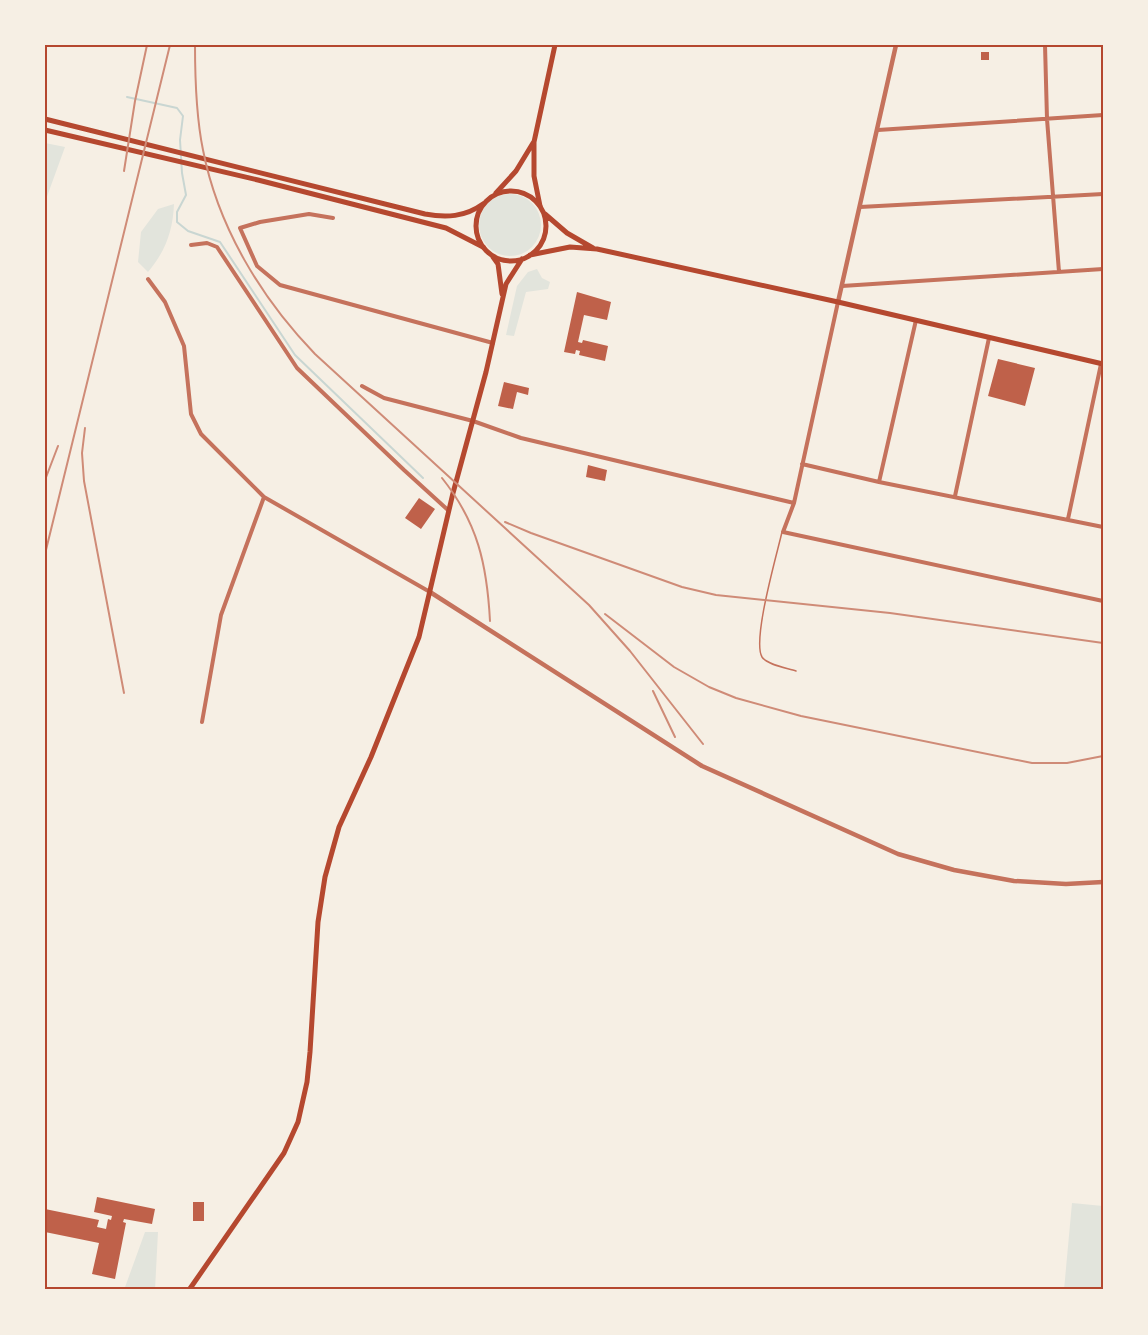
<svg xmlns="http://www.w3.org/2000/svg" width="1148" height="1335" font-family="Ubuntu,sans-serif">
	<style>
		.green { fill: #e2e4dc }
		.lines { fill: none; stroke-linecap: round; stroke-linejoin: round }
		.stream { stroke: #c9d6d2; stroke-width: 2 }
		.building { fill: #bf614a }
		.service { stroke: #c5725c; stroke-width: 1.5 }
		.minor { stroke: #c5725c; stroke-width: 4 }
		.tertiary { stroke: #c5725c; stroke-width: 4.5 }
		.secondary { stroke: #b5482f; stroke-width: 5 }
		.primary { stroke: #b5482f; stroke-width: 5 }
		.rail { stroke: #cf8b77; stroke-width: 2 }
		.neatline { fill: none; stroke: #b5482f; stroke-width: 2 }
	</style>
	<rect width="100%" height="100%" fill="#f6efe4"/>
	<path class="green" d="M 45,143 L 65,147 L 45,202 Z
		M479 225a31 31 0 1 1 62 0a31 31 0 1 1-62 0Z
		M 174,204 C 173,231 165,252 148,272 L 138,262 L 141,232 L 158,209 Z
		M 537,269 L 542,278 L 550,282 L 548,289 L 526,292 L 514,336 L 506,335 L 517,286 L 528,272 Z
		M 1072,1203 L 1103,1206 L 1103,1290 L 1064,1290 Z
		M 145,1232 L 158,1232 L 155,1290 L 124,1290 Z"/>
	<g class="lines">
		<path class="stream" d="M 127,97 L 177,108 L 183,116 L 180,140 L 182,173 L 186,195 L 177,212 L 177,222 L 188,231 L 220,242 L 295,355 L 423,478"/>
	</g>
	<path class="building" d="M 981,52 L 989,52 L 989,60 L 981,60 Z
		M 577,292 L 611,302 L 607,320 L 584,315 L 578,342 L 582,343 L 583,340 L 608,346 L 605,361 L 579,355 L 580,351 L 576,350 L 575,354 L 564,352 Z
		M 998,359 L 1035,368 L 1025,406 L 988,396 Z
		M 504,382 L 529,388 L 528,395 L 517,392 L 513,409 L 498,406 Z
		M 588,465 L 607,470 L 605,481 L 586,477 Z
		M 419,498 L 435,509 L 421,529 L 405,518 Z
		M 97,1197 L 155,1209 L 152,1224 L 124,1219 L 123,1222 L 126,1223 L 115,1279 L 92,1274 L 99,1243 L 45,1232 L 45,1209 L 99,1220 L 97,1227 L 106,1229 L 108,1219 L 111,1220 L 112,1216 L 94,1212 Z
		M 193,1202 L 204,1202 L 204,1221 L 193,1221 Z"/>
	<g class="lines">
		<path class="service" d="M 782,532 C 777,554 752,640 762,657 C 767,665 787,668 796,671"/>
		<path class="minor" d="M 1045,45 L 1047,119 L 1059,272
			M 878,130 L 1103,115
			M 860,207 L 1103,194
			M 333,218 L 309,214 L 260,222 L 240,228 L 257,266 L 280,285 L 493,343
			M 191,245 L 207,243 L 217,247 L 297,368 L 404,470 L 449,511
			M 148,279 L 165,302 L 184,346 L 191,414 L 201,434 L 264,497 L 430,592
			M 842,286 L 1103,269
			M 838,302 L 794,503 L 783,532 L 1103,601
			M 362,386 L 384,398 L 473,421 L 521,438 L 794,503
			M 802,464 L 879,482 L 1103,527
			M 879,482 L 916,320
			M 955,496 L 989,338
			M 1068,519 L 1101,364
			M 202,722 L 221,615 L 264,497"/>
		<path class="tertiary" d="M 838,302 L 896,45
			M 430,592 L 702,766 L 898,854 L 954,870 L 1014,881 L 1066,884 L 1103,882"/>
		<path class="secondary" d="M 45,119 L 425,214 C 446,218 465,217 483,204
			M 45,130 L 258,180 L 446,228 L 483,247
			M 496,193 L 516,171 L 533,143
			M 540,206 L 534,176 L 534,142 L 555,45"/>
		<path class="primary" d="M476 226a35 35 0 1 1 70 0a35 35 0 1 1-70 0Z
			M 545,214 L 567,233 L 593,248
			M 530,255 L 570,247 L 597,249 L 838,302 L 1103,364
			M 493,257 L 498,264 L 502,294
			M 189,1290 L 284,1153 L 298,1122 L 307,1082 L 310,1052 L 318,922 L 325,877 L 339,827 L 371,757 L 419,637 L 453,493 L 486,372 L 506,284 L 522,259"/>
		<path class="rail" d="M 195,45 C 195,80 196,116 203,150 C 218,227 261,298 315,354 L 589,605 L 630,651 L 703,744
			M 124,171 L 135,101 L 147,45
			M 85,428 L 82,453 L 84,481 L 124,693
			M 442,478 C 478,523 487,565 490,621
			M 45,480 L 58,446
			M 505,522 L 531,533 L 682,587 L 716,595 L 890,613 L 1103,643
			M 45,554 L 170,45
			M 605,614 L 674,667 L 709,687 L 736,698 L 801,716 L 1032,763 L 1067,763 L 1103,756
			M 653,691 L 675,737"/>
	</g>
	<rect width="1148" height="1335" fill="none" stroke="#f6efe4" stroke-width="93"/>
	<rect x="46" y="46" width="1056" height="1242" class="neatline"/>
</svg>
